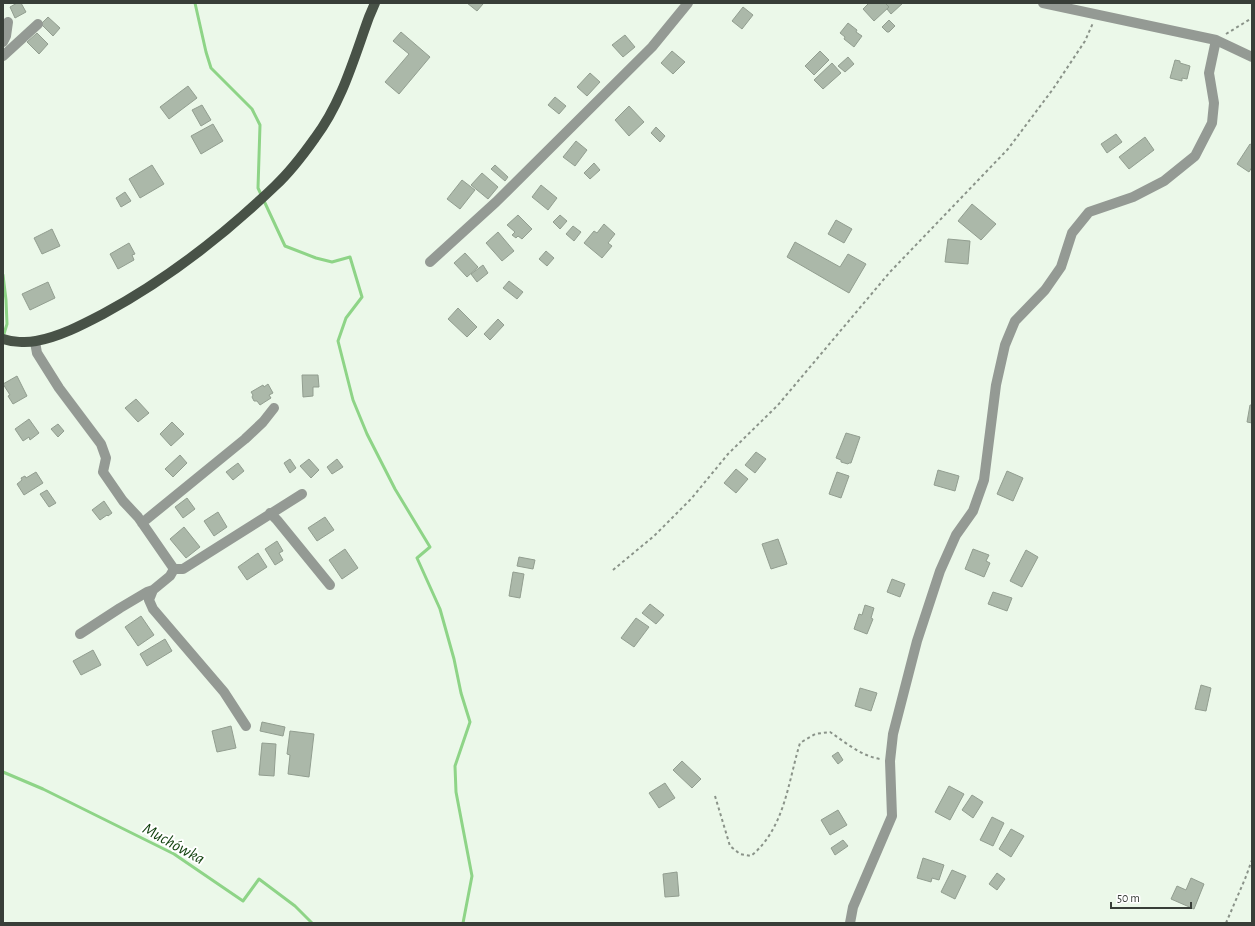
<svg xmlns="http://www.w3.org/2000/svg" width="1255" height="926" font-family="'Alegreya Sans',sans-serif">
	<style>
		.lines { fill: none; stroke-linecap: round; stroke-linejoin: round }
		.stream { stroke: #8ed487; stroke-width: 3 }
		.building { fill: #abb8a9; stroke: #929e90 }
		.path { stroke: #8a9389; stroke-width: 2; stroke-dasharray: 3 3; stroke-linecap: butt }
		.minor { stroke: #949a94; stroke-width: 10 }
		.major { stroke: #485247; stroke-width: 10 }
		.labels { text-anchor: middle; stroke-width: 4; stroke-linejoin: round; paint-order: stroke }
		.water-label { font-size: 17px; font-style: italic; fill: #0f3f0b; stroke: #fff }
	</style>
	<rect width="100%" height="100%" fill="#ebf8e9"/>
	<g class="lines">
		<path class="stream" d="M 195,3 L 206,52 L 211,68 L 252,109 L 260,125 L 258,188 L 285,246 L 316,258 L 332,262 L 350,257 L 362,297 L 346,318 L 338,341 L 353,400 L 367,434 L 395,489 L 430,547 L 417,558 L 440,609 L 454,659 L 461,693 L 470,722 L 455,766 L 456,792 L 472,876 L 463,923
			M 3,275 L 6,300 L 7,324 L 3,337
			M 3,772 L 43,789 L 174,854 L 243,901 L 259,879 L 295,906 L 312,923"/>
	</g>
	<path class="building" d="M 17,3 L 21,3 L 26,12 L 15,18 L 10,7 Z
		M 467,3 L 482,3 L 483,4 L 477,11 Z
		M 869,3 L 885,3 L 889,7 L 874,21 L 863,9 Z
		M 887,3 L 903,3 L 891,14 L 887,9 L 889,7 L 886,4 Z
		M 743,7 L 753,15 L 742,29 L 732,21 Z
		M 48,17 L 60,28 L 53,36 L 41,24 Z
		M 889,20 L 895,26 L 889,32 L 887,32 L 882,27 Z
		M 848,23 L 857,30 L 856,32 L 862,36 L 854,47 L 844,39 L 845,37 L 840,33 Z
		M 401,32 L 430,57 L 399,94 L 385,82 L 409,54 L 393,41 Z
		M 37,33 L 48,44 L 39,54 L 27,42 Z
		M 625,35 L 635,47 L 623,57 L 612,45 Z
		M 672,51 L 685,62 L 673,74 L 661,63 Z
		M 820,51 L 829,60 L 814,75 L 805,66 Z
		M 848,57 L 854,64 L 845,72 L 838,66 Z
		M 1175,60 L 1180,61 L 1180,63 L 1190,66 L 1187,79 L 1182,78 L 1182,81 L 1170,78 Z
		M 832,63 L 841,73 L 823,89 L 814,80 Z
		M 590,73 L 600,82 L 587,96 L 577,87 Z
		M 188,86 L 197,98 L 169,119 L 160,107 Z
		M 555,97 L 566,106 L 559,114 L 548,105 Z
		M 202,105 L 211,120 L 201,126 L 192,110 Z
		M 629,106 L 644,122 L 629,136 L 615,120 Z
		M 213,124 L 223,141 L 201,154 L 191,136 Z
		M 656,127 L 665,136 L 660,142 L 651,133 Z
		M 1116,134 L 1122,142 L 1107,153 L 1101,144 Z
		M 1145,137 L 1154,150 L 1129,169 L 1119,157 Z
		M 576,141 L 587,150 L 575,166 L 563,157 Z
		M 1250,144 L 1252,145 L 1252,167 L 1249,172 L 1237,164 Z
		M 594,163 L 600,170 L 590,179 L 584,173 Z
		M 152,165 L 164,184 L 140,198 L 129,179 Z
		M 495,165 L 508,177 L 505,181 L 491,169 Z
		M 482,173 L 498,187 L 488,199 L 471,185 Z
		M 462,180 L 475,190 L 460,209 L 447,199 Z
		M 541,185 L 557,198 L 548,210 L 532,197 Z
		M 125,192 L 131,201 L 121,207 L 116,198 Z
		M 972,204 L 996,224 L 981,240 L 958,221 Z
		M 518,215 L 532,229 L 522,239 L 518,236 L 516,238 L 512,235 L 515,232 L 507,225 Z
		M 560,215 L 567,221 L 560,229 L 553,222 Z
		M 836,220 L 852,229 L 844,243 L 828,234 Z
		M 604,224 L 615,234 L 608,243 L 612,246 L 602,258 L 584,243 L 594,231 L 597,233 Z
		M 573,226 L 581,232 L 574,241 L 566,234 Z
		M 52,229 L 60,246 L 42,254 L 34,238 Z
		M 498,232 L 514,251 L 502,261 L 486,243 Z
		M 948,239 L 970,241 L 968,264 L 945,262 Z
		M 795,242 L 840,267 L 848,254 L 866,264 L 849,293 L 787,257 Z
		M 129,243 L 135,254 L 132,255 L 134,260 L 118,269 L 110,254 Z
		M 546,251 L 554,258 L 547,266 L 539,259 Z
		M 465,253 L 478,267 L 467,277 L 454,263 Z
		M 483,265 L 488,273 L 477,282 L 471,274 Z
		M 509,281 L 523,292 L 517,299 L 503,288 Z
		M 48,282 L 55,298 L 30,310 L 22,294 Z
		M 458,308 L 477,327 L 467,337 L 448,319 Z
		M 498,319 L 504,325 L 490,340 L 484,334 Z
		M 302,375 L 318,375 L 319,387 L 313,387 L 313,396 L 303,397 Z
		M 17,376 L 27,396 L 13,404 L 8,396 L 10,395 L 3,384 Z
		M 268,384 L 273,393 L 269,395 L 271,398 L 260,405 L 257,401 L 254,401 L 252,397 L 253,395 L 251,392 L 263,385 L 264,387 Z
		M 136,399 L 149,413 L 138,422 L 125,408 Z
		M 1250,405 L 1252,405 L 1252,423 L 1247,422 Z
		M 29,419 L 39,433 L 30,440 L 29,437 L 23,441 L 15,429 Z
		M 172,422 L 184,434 L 171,446 L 160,434 Z
		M 58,424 L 64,431 L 58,437 L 51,429 Z
		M 846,433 L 860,437 L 851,463 L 849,463 L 848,464 L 841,462 L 841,460 L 836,458 Z
		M 756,452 L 766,459 L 755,473 L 745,465 Z
		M 180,455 L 187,463 L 173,477 L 165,469 Z
		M 290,459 L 296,468 L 290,473 L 284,463 Z
		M 309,459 L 319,470 L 311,478 L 300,466 Z
		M 337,459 L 343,467 L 332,474 L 327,467 Z
		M 238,463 L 244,471 L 233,480 L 226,472 Z
		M 736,469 L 748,479 L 736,493 L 724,483 Z
		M 938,470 L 959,476 L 955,491 L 934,485 Z
		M 1007,471 L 1023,478 L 1013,501 L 997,494 Z
		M 36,472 L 43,483 L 24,495 L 17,484 L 22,480 L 21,478 L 25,476 L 26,478 Z
		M 837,472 L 849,476 L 841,498 L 829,494 Z
		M 47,490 L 56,503 L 49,507 L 40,494 Z
		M 187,498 L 195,509 L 183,518 L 175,507 Z
		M 104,501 L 112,513 L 108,516 L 107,515 L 100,520 L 92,510 Z
		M 218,512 L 227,527 L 214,536 L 204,521 Z
		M 325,517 L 334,530 L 317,541 L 308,528 Z
		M 184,527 L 200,547 L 186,558 L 170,539 Z
		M 778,539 L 787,564 L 771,569 L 762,544 Z
		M 277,541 L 283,551 L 279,553 L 283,560 L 275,565 L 265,549 Z
		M 345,549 L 358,568 L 342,579 L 329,560 Z
		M 973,549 L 989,555 L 986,561 L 990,563 L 984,577 L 965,569 Z
		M 1026,550 L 1038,557 L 1022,587 L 1010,581 Z
		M 258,553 L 267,567 L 247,580 L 238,567 Z
		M 519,557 L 535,560 L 533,569 L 517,566 Z
		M 513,572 L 524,574 L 520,598 L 509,596 Z
		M 892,579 L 905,584 L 900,597 L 887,592 Z
		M 993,592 L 1012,598 L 1007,611 L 988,604 Z
		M 650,604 L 664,615 L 656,624 L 642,613 Z
		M 865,605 L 874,608 L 871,618 L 873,619 L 867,634 L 854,629 L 859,614 L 862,615 Z
		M 141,616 L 154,635 L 138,646 L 125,627 Z
		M 636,618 L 649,627 L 634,647 L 621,638 Z
		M 165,639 L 172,651 L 147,666 L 140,654 Z
		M 93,650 L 101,665 L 81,675 L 73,661 Z
		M 1201,685 L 1211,688 L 1206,711 L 1195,709 Z
		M 860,688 L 877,693 L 871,711 L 855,706 Z
		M 262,722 L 285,727 L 283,736 L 260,731 Z
		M 231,726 L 236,748 L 217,752 L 212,731 Z
		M 290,731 L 314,734 L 309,777 L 288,774 L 290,755 L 287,754 Z
		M 262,743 L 276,744 L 274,776 L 259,775 Z
		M 838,752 L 843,760 L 838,764 L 832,756 Z
		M 682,761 L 701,779 L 692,788 L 673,770 Z
		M 665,783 L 675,798 L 659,808 L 649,793 Z
		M 949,786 L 964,794 L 950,820 L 935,812 Z
		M 972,795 L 983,802 L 973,818 L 962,810 Z
		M 838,810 L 847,825 L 830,835 L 821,820 Z
		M 992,817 L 1004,823 L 993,846 L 980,840 Z
		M 1011,829 L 1024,836 L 1011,857 L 999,849 Z
		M 843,840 L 848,846 L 835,855 L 831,848 Z
		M 923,858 L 944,865 L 939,880 L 932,878 L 931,882 L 917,878 Z
		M 952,870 L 966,876 L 955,899 L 941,892 Z
		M 677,872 L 679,896 L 665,897 L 663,874 Z
		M 997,873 L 1005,879 L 997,890 L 989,884 Z
		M 1191,878 L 1204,884 L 1194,909 L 1171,899 L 1177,886 L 1186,890 Z"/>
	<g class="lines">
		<path class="path" d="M 1226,34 L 1252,18
			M 613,570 L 654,536 L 691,499 L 728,454 L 778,405 L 890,272 L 1008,149 L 1053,89 L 1085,41 L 1093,23
			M 715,796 L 730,846 L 740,854 L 751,856 C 785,828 788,782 800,743 L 815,734 L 830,732 C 845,742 861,756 880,759
			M 1226,923 L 1245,879 L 1252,860"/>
		<path class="minor" d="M 1043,3 L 1216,40 L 1252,57
			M 3,42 L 6,36 L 8,22
			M 3,56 L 38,24
			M 430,262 L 496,202 L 652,47 L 688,3
			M 35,342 L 37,353 L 59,388 L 101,444 L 106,458 L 103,472 L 123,501 L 138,517 L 174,569
			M 270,513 L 277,520 L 330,585
			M 142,523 L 245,439 L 263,422 L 274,408
			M 174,569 L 170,576 L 153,590 L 149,600 L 153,609 L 224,692 L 246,726
			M 174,569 L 183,569 L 302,494
			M 80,634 L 120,608 L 147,592 L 153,590
			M 850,923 L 853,907 L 892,816 L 890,761 L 893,734 L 917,641 L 940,571 L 956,535 L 973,511 L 984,480 L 996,385 L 1005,345 L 1015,321 L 1045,290 L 1061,267 L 1072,233 L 1089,212 L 1133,197 L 1164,181 L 1195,156 L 1212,123 L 1214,103 L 1209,73 L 1216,40"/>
		<path class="major" d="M 3,339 C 12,342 26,343 36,341 C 59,337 82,325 103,314 C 166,280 223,236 275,186 C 290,172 303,155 315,138 C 342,102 354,58 369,17 L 375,3"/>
	</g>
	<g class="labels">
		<g class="water-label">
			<text transform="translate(174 843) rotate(29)" y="6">Muchówka</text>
		</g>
	</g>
	<rect width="1255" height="926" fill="none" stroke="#383e38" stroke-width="8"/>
	<path d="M1111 902v6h80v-6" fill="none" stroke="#383e38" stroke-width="2"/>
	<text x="1117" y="902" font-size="12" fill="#383e38" stroke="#ffffff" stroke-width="3" paint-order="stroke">50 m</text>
</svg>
